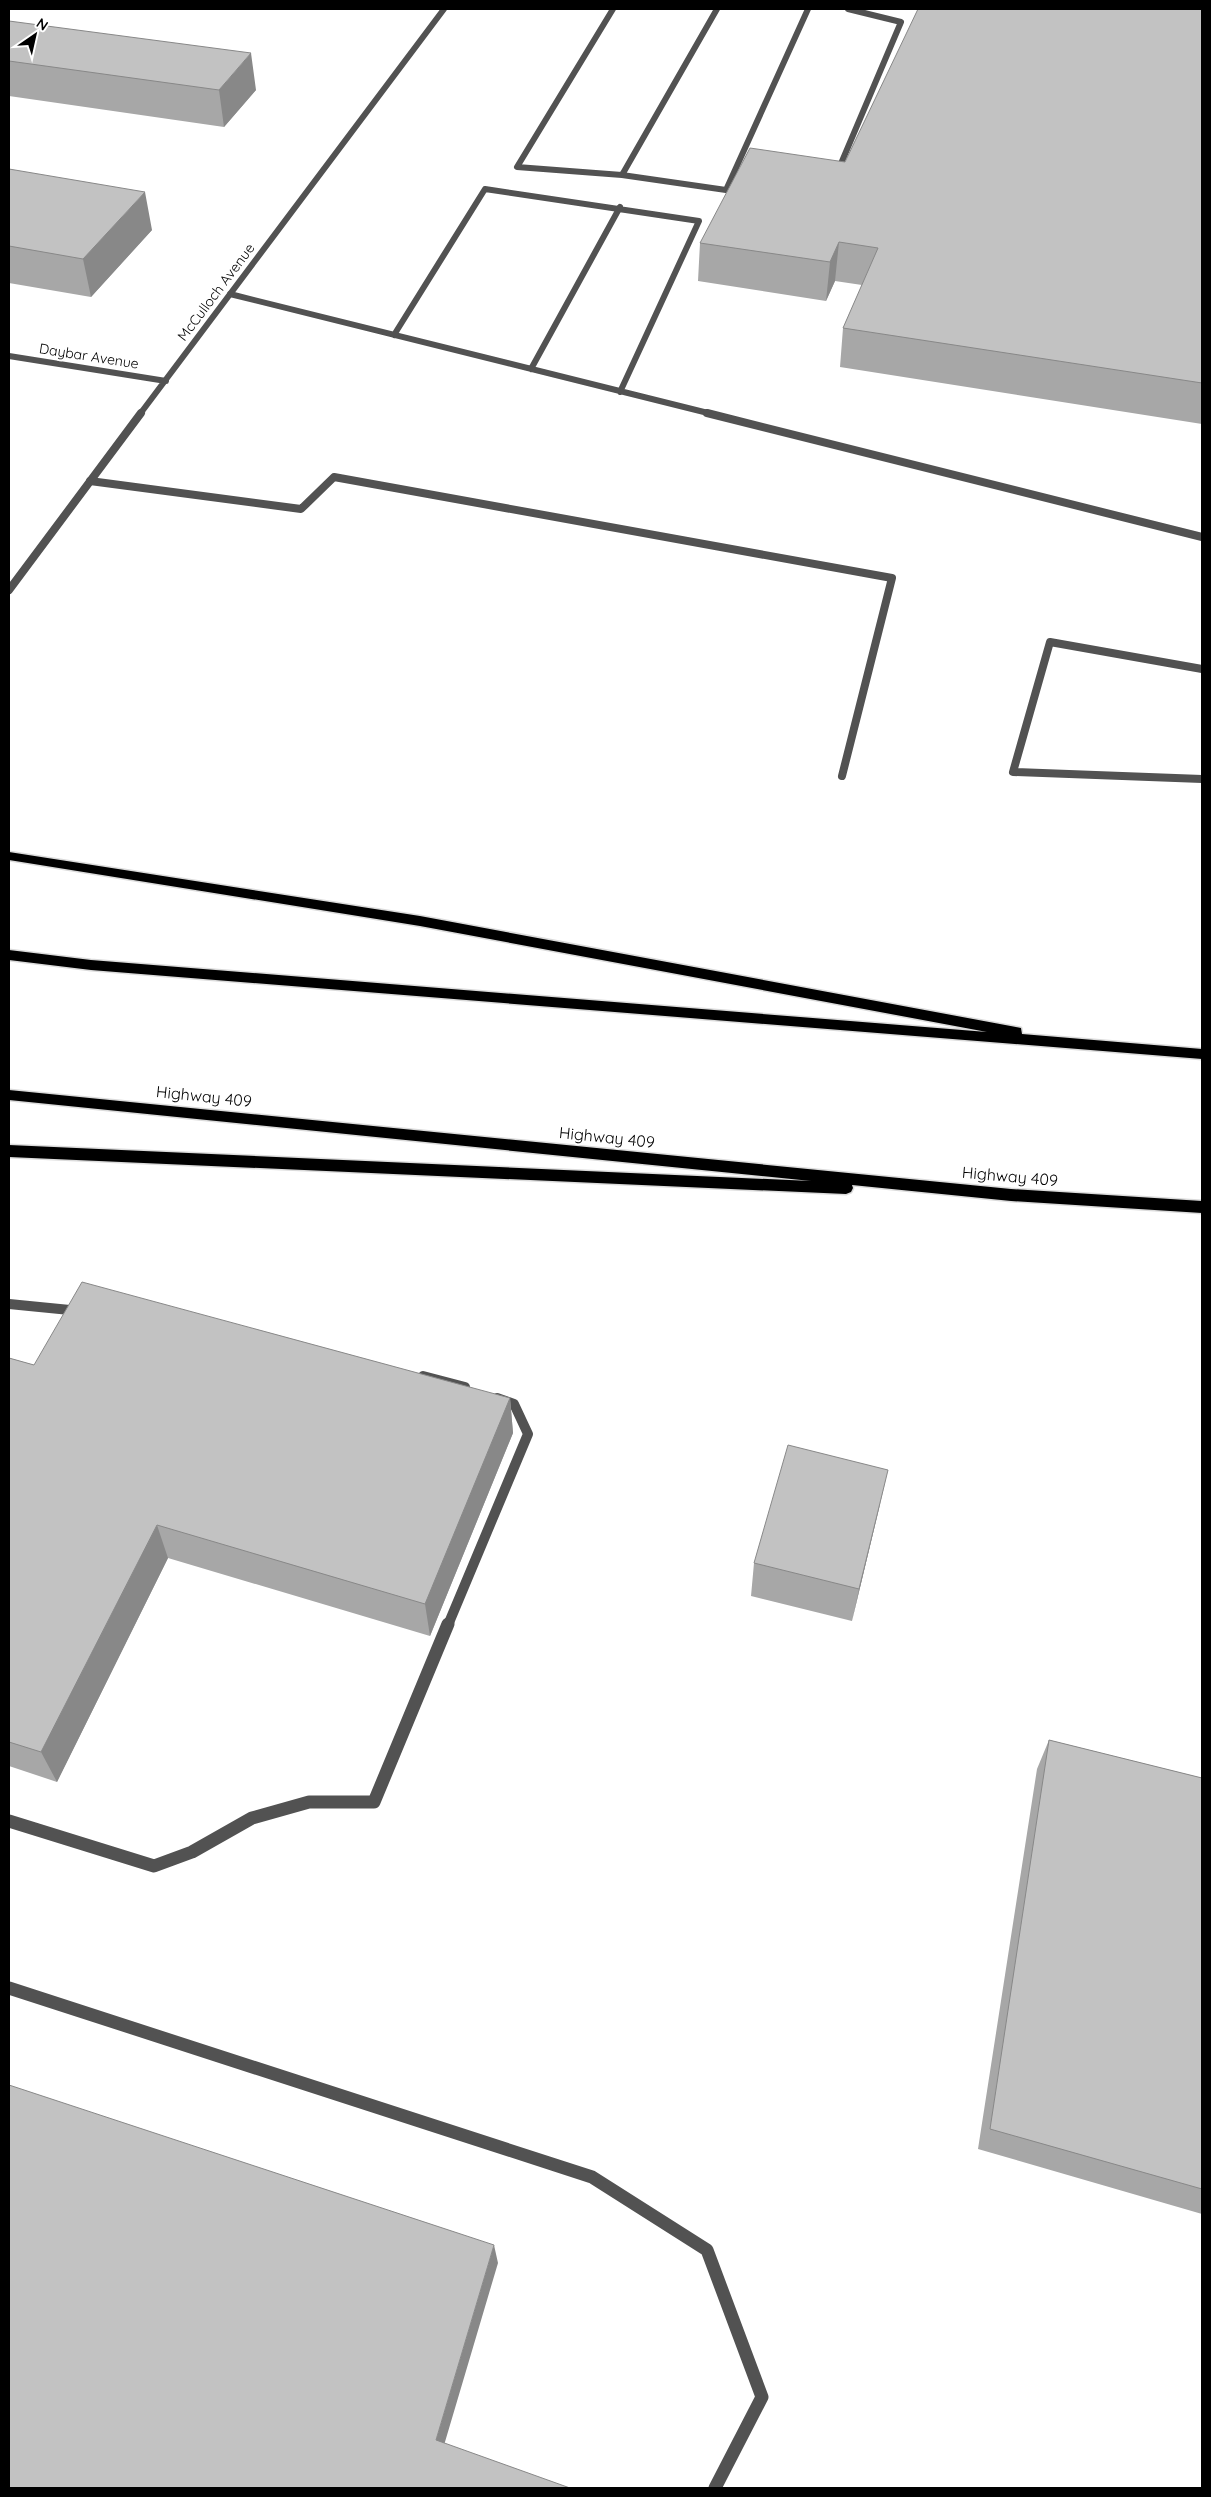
<svg xmlns="http://www.w3.org/2000/svg" width="1211" height="2497" font-family="Quicksand,sans-serif">
	<style>
		.lines { fill: none; stroke-linecap: round; stroke-linejoin: round }
		.highway-casing { stroke: #dbdbdb; stroke-width: 3 }
		.lane-far3 { stroke: #525252; stroke-width: 6 }
		.lane-far2 { stroke: #525252; stroke-width: 8 }
		.lane-far1 { stroke: #525252; stroke-width: 10 }
		.lane { stroke: #525252; stroke-width: 13 }
		.street-far1 { stroke: #525252; stroke-width: 6 }
		.street { stroke: #525252; stroke-width: 8 }
		.highway { fill: #000; fill-rule: evenodd }
		.wall { fill: #a7a7a7 }
		.shaded-wall { fill: #888 }
		.building { fill: #c2c2c2; stroke: #888 }
		.labels { text-anchor: middle; stroke-width: 4; stroke-linejoin: round; paint-order: stroke }
		.far-street-label { font-size: 14px; fill: #000; stroke: #fff }
		.street-label { font-size: 16px; fill: #000; stroke: #fff }
	</style>
	<rect width="100%" height="100%" fill="#fff"/>
	<g class="lines">
		<defs>
			<path id="highway" d="M 9,852 L 420,916 L 1016,1027 L 1021,1028 L 1022,1034 L 1202,1049 L 1202,1059 L 91,970 L 9,960 L 9,950 L 91,960 L 987,1032 L 420,926 L 9,860 Z
				M 9,1090 L 1011,1189 L 1202,1201 L 1202,1213 L 1011,1201 L 852,1185 L 853,1188 L 851,1192 L 846,1194 L 9,1157 L 9,1145 L 811,1181 L 9,1100 Z"/>
		</defs>
		<use href="#highway" class="highway-casing"/>
		<path class="lane-far3" d="M 613,9 L 517,167 L 622,175
			M 717,9 L 622,175 L 726,190 L 808,9
			M 837,173 L 901,22 L 848,9
			M 230,294 L 712,414
			M 394,335 L 485,189 L 699,221 L 620,392
			M 531,369 L 620,207"/>
		<path class="lane-far2" d="M 707,413 L 1202,537
			M 90,481 L 301,509 L 334,477 L 892,578 L 842,776
			M 1202,669 L 1050,642 L 1013,772 L 1202,779"/>
		<path class="lane-far1" d="M 9,1304 L 80,1311
			M 423,1376 L 465,1387
			M 448,1625 L 528,1434 L 514,1404 L 497,1398"/>
		<path class="lane" d="M 9,1821 L 154,1866 L 192,1852 L 252,1818 L 309,1802 L 374,1802 L 448,1624
			M 9,1988 L 592,2177 L 707,2250 L 762,2397 L 715,2488"/>
		<path class="street-far1" d="M 9,356 L 166,381
			M 140,414 L 444,9"/>
		<path class="street" d="M 9,590 L 141,413"/>
		<use href="#highway" class="highway"/>
	</g>
	<path class="wall" d="M 1202,9 L 1202,424 L 840,367 L 843,328 L 862,285 L 835,281 L 826,301 L 698,281 L 700,243 L 845,162 Z
		M 9,21 L 256,90 L 224,127 L 9,96 Z
		M 9,169 L 152,230 L 91,297 L 9,283 Z
		M 9,1358 L 34,1365 L 510,1398 L 513,1433 L 430,1636 L 168,1558 L 57,1782 L 9,1766 Z
		M 880,1504 L 852,1621 L 751,1596 L 754,1563 Z
		M 1049,1740 L 1202,1778 L 1202,2214 L 978,2149 L 1037,1769 Z"/>
	<path class="shaded-wall" d="M 251,53 L 256,90 L 224,127 L 219,90 Z
		M 145,192 L 152,230 L 91,297 L 83,259 Z
		M 839,242 L 835,281 L 826,301 L 830,262 Z
		M 510,1398 L 513,1433 L 430,1636 L 425,1604 Z
		M 888,1470 L 880,1504 L 852,1621 L 859,1589 Z
		M 157,1525 L 168,1558 L 57,1782 L 41,1752 Z
		M 494,2245 L 498,2263 L 442,2452 L 436,2440 Z"/>
	<path class="building" d="M 918,9 L 1202,9 L 1202,383 L 843,328 L 878,248 L 839,242 L 830,262 L 700,243 L 750,148 L 845,162 Z
		M 9,21 L 251,53 L 219,90 L 9,61 Z
		M 9,169 L 145,192 L 83,259 L 9,246 Z
		M 82,1282 L 510,1398 L 425,1604 L 157,1525 L 41,1752 L 9,1742 L 9,1358 L 34,1365 Z
		M 788,1445 L 888,1470 L 859,1589 L 754,1563 Z
		M 1049,1740 L 1202,1778 L 1202,2189 L 990,2129 Z
		M 9,2085 L 494,2245 L 436,2440 L 570,2488 L 9,2488 Z"/>
	<g class="labels">
		<g class="far-street-label">
			<text transform="translate(216 292) rotate(-53)" y="5">McCulloch Avenue</text>
			<text transform="translate(89 356) rotate(9)" y="5">Daybar Avenue</text>
		</g>
		<g class="street-label">
			<text transform="translate(204 1096) rotate(6)" y="6">Highway 409</text>
			<text transform="translate(607 1137) rotate(6)" y="6">Highway 409</text>
			<text transform="translate(1010 1176) rotate(5)" y="6">Highway 409</text>
		</g>
	</g>
	<rect width="1211" height="2497" fill="none" stroke="#000000" stroke-width="20"/>
	<g transform="translate(35 35) rotate(34)" stroke="#ffffff" stroke-width="4" paint-order="stroke">
	<path d="M0-4L9 19L0 12L-9 19Z" fill="#000000"/>
	<text y="-8" font-size="14" font-weight="bold" text-anchor="middle" fill="#000000">N</text>
	</g>
</svg>
